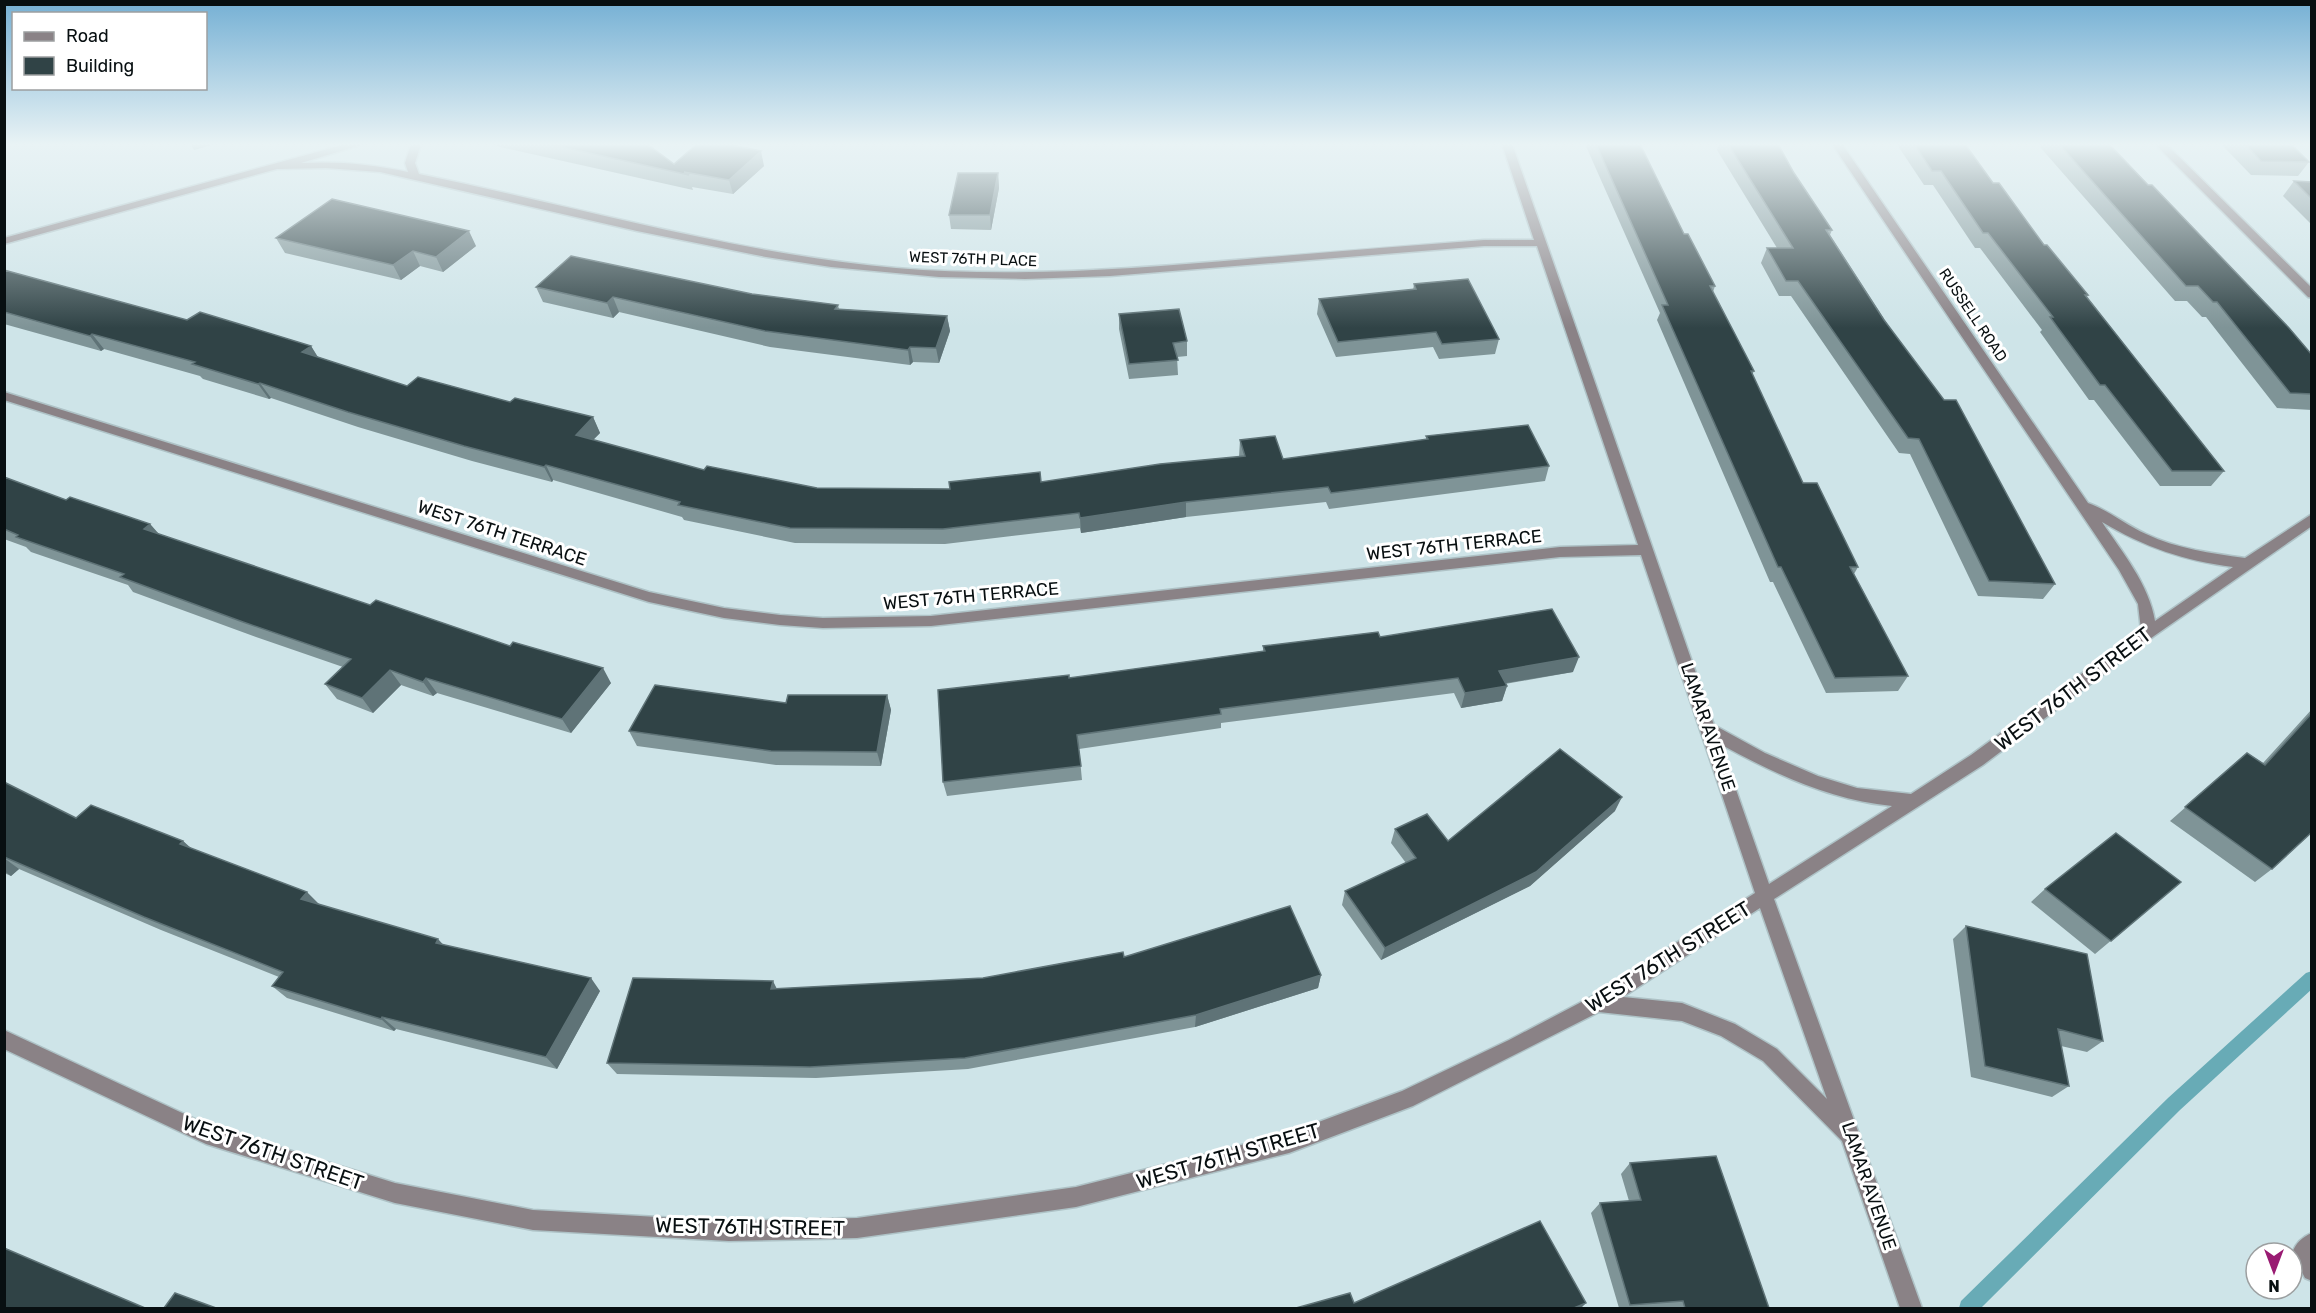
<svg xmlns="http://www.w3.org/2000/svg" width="2316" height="1313" font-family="Rubik,sans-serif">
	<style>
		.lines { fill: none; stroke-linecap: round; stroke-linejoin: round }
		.stream { fill: #68abb6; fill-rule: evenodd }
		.minor-casing { stroke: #aec2c6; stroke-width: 3 }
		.minor { fill: #8a8286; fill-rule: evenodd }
		.wall { fill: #7f9497 }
		.shaded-wall { fill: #5f7377 }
		.building { fill: #304346; stroke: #5f7377; stroke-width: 1.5 }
		.labels { text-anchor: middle; stroke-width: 6; stroke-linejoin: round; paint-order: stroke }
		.far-street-label { font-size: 15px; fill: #080f11; stroke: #fff }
		.street-label { font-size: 18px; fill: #080f11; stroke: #fff }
		.near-street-label { font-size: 21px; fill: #080f11; stroke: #fff }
	</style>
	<rect width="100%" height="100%" fill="#cee4e8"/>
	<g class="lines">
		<path class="stream" d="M 2312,971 L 2312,989 L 2180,1110 L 1981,1308 L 1959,1308 L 1961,1301 L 2168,1098 L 2306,973 Z"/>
		<defs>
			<path id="minor" d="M 346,144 L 364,144 L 301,163 C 337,161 372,164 408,172 L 405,163 L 411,144 L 421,144 L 415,163 L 419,174 C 578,207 734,253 896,268 C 1013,278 1130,269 1247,259 C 1326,252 1405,246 1484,240 L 1534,240 L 1502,144 L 1512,144 L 1714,725 L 1765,753 L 1818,776 L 1857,788 L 1911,794 L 1971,755 L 2141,630 L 2138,604 L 2119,570 L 1832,144 L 1842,144 L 2088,503 C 2108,510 2126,525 2146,534 C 2178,549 2210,553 2245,558 L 2312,514 L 2312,526 L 2154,636 L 1983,765 L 1774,899 L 1922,1308 L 1900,1308 L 1842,1141 L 1763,1061 L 1721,1036 L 1682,1021 L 1599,1012 L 1413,1106 L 1289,1153 L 1076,1207 L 857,1238 L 729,1241 L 533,1230 L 395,1203 L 206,1144 L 4,1049 L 4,1030 L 208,1125 L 395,1183 L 533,1210 L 729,1221 L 857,1218 L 1076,1187 L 1289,1133 L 1402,1091 L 1509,1040 L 1591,997 L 1755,893 L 1641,555 L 1560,557 L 931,626 L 823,628 L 780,625 L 724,618 L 649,602 L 4,400 L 4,392 L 649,592 L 724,608 L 780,615 L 823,618 L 931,616 L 1560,547 L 1638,545 L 1537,246 L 1484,246 L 1110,276 L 1025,279 L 939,277 L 831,267 L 766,257 L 637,231 L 380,172 L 326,168 L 277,169 L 4,244 L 4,238 ZM 2102,522 C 2144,547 2185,561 2233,567 L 2155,621 C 2149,584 2122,552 2102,522 ZM 1720,744 C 1775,774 1830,800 1892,806 L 1769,884 ZM 1760,908 L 1827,1099 L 1777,1049 L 1735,1024 L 1682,1003 L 1623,997 Z
				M 2155,144 L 2166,144 L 2312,288 L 2312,298 L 2308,297 Z
				M 2312,1233 L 2312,1281 L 2305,1278 L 2292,1253 C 2296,1243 2302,1237 2312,1233 Z"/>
		</defs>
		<use href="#minor" class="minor-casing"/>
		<use href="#minor" class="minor"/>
	</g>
	<path class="wall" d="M 495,144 L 647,144 L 674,164 L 764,166 L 733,194 L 692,187 L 693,190 L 496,146 Z
		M 1585,144 L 1640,144 L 1684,234 L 1715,286 L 1713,292 L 1754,371 L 1752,375 L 1803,483 L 1858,567 L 1854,574 L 1908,676 L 1898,691 L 1826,693 L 1773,582 L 1770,582 L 1657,320 L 1660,313 Z
		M 1719,144 L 1778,144 L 1794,173 L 1832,230 L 1830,235 L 2055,584 L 2043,599 L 1978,596 L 1910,454 L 1899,453 L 1791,296 L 1779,296 L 1761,263 L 1767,248 L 1777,248 L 1717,150 Z
		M 1899,144 L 1965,144 L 1993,183 L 2044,245 L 2088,295 L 2087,297 L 2224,471 L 2211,486 L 2160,486 L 2094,400 L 2089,400 L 2040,332 L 2042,330 L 1980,248 L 1975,248 L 1933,185 L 1924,185 L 1898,146 Z
		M 2042,144 L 2109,144 L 2312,355 L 2312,410 L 2277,408 L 2206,317 L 2202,317 L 2187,301 L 2175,301 L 2040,147 Z
		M 2221,144 L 2291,144 L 2309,162 L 2298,176 L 2251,175 Z
		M 998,173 L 999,188 L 991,230 L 951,229 L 949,215 Z
		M 2294,181 L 2312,182 L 2312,225 L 2283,196 Z
		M 276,238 L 476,246 L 443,272 L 420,266 L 401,280 L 285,253 Z
		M 4,270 L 187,320 L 311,346 L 318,357 L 407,386 L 510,402 L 593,417 L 600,433 L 593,440 L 704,470 L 817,488 L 950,489 L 1041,482 L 1239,457 L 1240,440 L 1283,459 L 1426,440 L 1426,436 L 1549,466 L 1545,481 L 1329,509 L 1326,502 L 1186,517 L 1081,533 L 1080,528 L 945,544 L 795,543 L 684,520 L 682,517 L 553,480 L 552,482 L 472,461 L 358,427 L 271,398 L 269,399 L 203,379 L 200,376 L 104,349 L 101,351 L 4,324 Z
		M 1414,284 L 1499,339 L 1495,354 L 1439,359 L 1433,347 L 1336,357 L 1317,314 L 1319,299 L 1413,290 Z
		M 536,287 L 752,294 L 838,305 L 839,309 L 947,316 L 950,331 L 939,363 L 913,362 L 910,365 L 770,347 L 619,312 L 613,318 L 543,302 Z
		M 1119,314 L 1187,341 L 1187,356 L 1177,357 L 1178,375 L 1129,379 L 1119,329 Z
		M 4,477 L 66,500 L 150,524 L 159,534 L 370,605 L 611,683 L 571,733 L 437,693 L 433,696 L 401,685 L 373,713 L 337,699 L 325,684 L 343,667 L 256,637 L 133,592 L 128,585 L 31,552 L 26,547 L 4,539 Z
		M 1380,637 L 1573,672 L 1505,684 L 1507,686 L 1502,701 L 1461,708 L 1454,693 L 1221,723 L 1221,728 L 1079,749 L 1082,780 L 947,796 L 943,782 L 1069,678 L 1263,651 L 1263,646 Z
		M 887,695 L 891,710 L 881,766 L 776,765 L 637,746 L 629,731 L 786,703 Z
		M 2312,709 L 2312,832 L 2272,869 L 2255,882 L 2170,821 L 2247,753 L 2263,763 Z
		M 4,782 L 76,818 L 183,841 L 191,848 L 320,905 L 444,945 L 600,991 L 557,1069 L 396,1029 L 394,1031 L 287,998 L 272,986 L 279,977 L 161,930 L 19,869 L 11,876 L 4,873 Z
		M 1615,811 L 1530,886 L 1381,960 L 1342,905 L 1345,891 L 1406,863 L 1391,843 L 1395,829 L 1448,841 Z
		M 2181,882 L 2095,954 L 2031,902 L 2045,889 Z
		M 1966,926 L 2103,1041 L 2087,1052 L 2061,1046 L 2069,1086 L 2052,1097 L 1971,1077 L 1953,939 Z
		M 1124,957 L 1321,975 L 1318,988 L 1195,1027 L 968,1069 L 816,1078 L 617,1074 L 607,1063 L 777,989 L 983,978 Z
		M 1630,1163 L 1769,1308 L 1619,1308 L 1591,1213 L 1600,1203 L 1629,1201 L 1621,1174 Z"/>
	<path class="shaded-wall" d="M 191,144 L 216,144 L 194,150 Z
		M 761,151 L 764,166 L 733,194 L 729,180 Z
		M 998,173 L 999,188 L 991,230 L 990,215 Z
		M 469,231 L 476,246 L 443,272 L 436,257 Z
		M 413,251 L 420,266 L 401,280 L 393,265 Z
		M 613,297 L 619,312 L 613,318 L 607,303 Z
		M 947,316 L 950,331 L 939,363 L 936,348 Z
		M 92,334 L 104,349 L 101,351 L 90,336 Z
		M 311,346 L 320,361 L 302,352 Z
		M 910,347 L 913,362 L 910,365 L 908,350 Z
		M 260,383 L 271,398 L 269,399 L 258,384 Z
		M 593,417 L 600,433 L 583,450 L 576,435 Z
		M 546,465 L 553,480 L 552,482 L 544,467 Z
		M 1186,502 L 1186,517 L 1081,533 L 1080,518 Z
		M 150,524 L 163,539 L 144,529 Z
		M 1579,657 L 1573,672 L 1494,685 L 1499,671 Z
		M 603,668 L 611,683 L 571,733 L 562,719 Z
		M 390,670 L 401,685 L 373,713 L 362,698 Z
		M 426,678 L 437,693 L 433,696 L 423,682 Z
		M 1507,686 L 1502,701 L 1461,708 L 1465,693 Z
		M 887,695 L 891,710 L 881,766 L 877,752 Z
		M 1622,797 L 1615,811 L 1530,886 L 1381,960 L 1385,948 Z
		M 183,841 L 198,855 L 180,844 Z
		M 4,858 L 19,869 L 11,876 L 4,871 Z
		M 307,892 L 320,905 L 301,899 Z
		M 438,939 L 450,952 L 436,943 Z
		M 1321,975 L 1318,988 L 1195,1027 L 1196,1015 Z
		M 591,978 L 600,991 L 557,1069 L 546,1057 Z
		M 773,981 L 779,993 L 771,989 Z
		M 382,1017 L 396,1029 L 394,1031 L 381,1019 Z
		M 1586,1303 L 1581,1308 L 1574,1308 Z"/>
	<path class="building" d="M 548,144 L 647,144 L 674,164 L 697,144 L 727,144 L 761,151 L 729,180 L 684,172 L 689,175 Z
		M 1596,144 L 1640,144 L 1684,234 L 1688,234 L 1715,286 L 1710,286 L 1754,371 L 1751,371 L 1803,483 L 1817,483 L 1858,567 L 1850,567 L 1908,676 L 1835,678 L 1781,567 L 1778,567 L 1662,305 L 1668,305 Z
		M 1728,144 L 1778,144 L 1794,173 L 1832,230 L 1826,230 L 1884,320 L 1944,400 L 1956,400 L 2055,584 L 1989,581 L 1919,439 L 1908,438 L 1798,281 L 1786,281 L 1767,248 L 1793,248 Z
		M 1914,144 L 1965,144 L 1993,183 L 1999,183 L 2044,245 L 2047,245 L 2088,295 L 2085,295 L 2224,471 L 2172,471 L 2105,385 L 2100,385 L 2050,317 L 2053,317 L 1988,233 L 1983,233 L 1941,171 L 1932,171 Z
		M 2059,144 L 2109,144 L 2148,185 L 2152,185 L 2289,328 L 2312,355 L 2312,394 L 2290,393 L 2217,302 L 2213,302 L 2198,286 L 2186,286 Z
		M 2245,144 L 2291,144 L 2309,162 L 2261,161 Z
		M 958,173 L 998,173 L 990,215 L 949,215 Z
		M 2294,181 L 2312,182 L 2312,199 Z
		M 332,199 L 469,231 L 436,257 L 413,251 L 393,265 L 276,238 Z
		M 571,256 L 752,294 L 838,305 L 835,309 L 947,316 L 936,348 L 910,347 L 908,350 L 765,331 L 613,297 L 607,303 L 536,287 Z
		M 4,270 L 187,320 L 200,312 L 311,346 L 302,352 L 407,386 L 418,377 L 510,402 L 515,398 L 593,417 L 576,435 L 704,470 L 707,466 L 817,488 L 950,489 L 949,482 L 1040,472 L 1041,482 L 1160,464 L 1245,456 L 1240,440 L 1275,436 L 1283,459 L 1428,439 L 1426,436 L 1528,425 L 1549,466 L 1331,493 L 1328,487 L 1186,502 L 1080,518 L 1079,513 L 943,529 L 790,528 L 678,505 L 680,502 L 546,465 L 544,467 L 464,446 L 348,412 L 260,383 L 258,384 L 192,364 L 195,362 L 92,334 L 90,336 L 4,312 Z
		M 1468,279 L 1499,339 L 1442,344 L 1436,332 L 1338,342 L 1319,299 L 1416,289 L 1414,284 Z
		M 1179,309 L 1187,341 L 1173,343 L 1178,360 L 1129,364 L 1119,314 Z
		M 4,477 L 66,500 L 70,497 L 150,524 L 144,529 L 370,605 L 376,600 L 510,646 L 513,642 L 603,668 L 562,719 L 426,678 L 423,682 L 390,670 L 362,698 L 325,684 L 351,659 L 243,622 L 120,577 L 124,574 L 16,537 L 18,535 L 4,529 Z
		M 1552,609 L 1579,657 L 1499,671 L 1507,686 L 1465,693 L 1458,678 L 1220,709 L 1221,714 L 1077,735 L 1081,766 L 943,782 L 938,690 L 1069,675 L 1069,678 L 1265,651 L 1263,646 L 1378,632 L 1380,637 Z
		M 655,685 L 786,703 L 788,695 L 887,695 L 877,752 L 771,751 L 629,731 Z
		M 2312,713 L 2312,832 L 2272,869 L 2185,807 L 2247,753 L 2265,765 Z
		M 1560,749 L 1622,797 L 1536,872 L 1385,948 L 1345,891 L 1416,858 L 1395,829 L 1427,814 L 1448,841 Z
		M 4,782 L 76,818 L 91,805 L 183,841 L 180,844 L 307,892 L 301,899 L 438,939 L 436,943 L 591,978 L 546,1057 L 382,1017 L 381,1019 L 272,986 L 283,972 L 144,917 L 4,857 Z
		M 2116,833 L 2181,882 L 2111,941 L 2045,889 Z
		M 1290,906 L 1321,975 L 1196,1015 L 965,1058 L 810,1067 L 607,1063 L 633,978 L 773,981 L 771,989 L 983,978 L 1123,952 L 1124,957 Z
		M 1966,926 L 2087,954 L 2103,1041 L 2058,1029 L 2069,1086 L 1985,1066 Z
		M 1716,1156 L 1769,1308 L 1685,1308 L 1683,1301 L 1630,1305 L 1600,1203 L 1641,1200 L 1630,1163 Z
		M 1540,1221 L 1586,1303 L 1574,1308 L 1296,1308 L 1350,1293 L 1354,1303 Z
		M 4,1248 L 145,1308 L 4,1308 Z
		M 175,1293 L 216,1308 L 164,1308 Z"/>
	<linearGradient id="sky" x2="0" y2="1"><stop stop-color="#75b0d4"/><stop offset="0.44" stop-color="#e9f3f5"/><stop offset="1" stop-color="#e9f3f5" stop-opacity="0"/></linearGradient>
	<rect width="2316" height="328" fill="url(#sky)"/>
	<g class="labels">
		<g class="far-street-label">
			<text transform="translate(973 259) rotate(2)" y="5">WEST 76TH PLACE</text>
			<text transform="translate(1973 315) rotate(56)" y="5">RUSSELL ROAD</text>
		</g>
		<g class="street-label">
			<text transform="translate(502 533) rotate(18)" y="6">WEST 76TH TERRACE</text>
			<text transform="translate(1454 545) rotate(-6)" y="6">WEST 76TH TERRACE</text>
			<text transform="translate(971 596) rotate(-5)" y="6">WEST 76TH TERRACE</text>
			<text transform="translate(1708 727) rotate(71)" y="6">LAMAR AVENUE</text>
			<text transform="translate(1869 1186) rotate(71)" y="6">LAMAR AVENUE</text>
		</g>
		<g class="near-street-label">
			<text transform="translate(2073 689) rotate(-37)" y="7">WEST 76TH STREET</text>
			<text transform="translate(1668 957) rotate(-32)" y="7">WEST 76TH STREET</text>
			<text transform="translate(273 1153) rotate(19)" y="7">WEST 76TH STREET</text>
			<text transform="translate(1228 1156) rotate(-16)" y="7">WEST 76TH STREET</text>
			<text transform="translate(750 1227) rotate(1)" y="7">WEST 76TH STREET</text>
		</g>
	</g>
	<rect width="2316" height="1313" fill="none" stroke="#080f11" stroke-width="12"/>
	<rect x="12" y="12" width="195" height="78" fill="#ffffff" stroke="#9c9fa0" stroke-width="1.5"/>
	<rect x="24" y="32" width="30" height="9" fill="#8a8286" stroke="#9c9fa0" stroke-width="1.5"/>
	<text x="66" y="42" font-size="18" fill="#080f11">Road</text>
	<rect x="24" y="57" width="30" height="18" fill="#304346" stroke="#9c9fa0" stroke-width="1.5"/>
	<text x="66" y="72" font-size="18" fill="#080f11">Building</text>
	<g transform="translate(2274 1271) rotate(180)"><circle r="28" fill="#ffffff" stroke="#9c9fa0" stroke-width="1.5"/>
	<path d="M0-4.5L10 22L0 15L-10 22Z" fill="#991b72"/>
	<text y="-9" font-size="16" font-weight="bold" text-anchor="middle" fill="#080f11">N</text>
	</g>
</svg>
